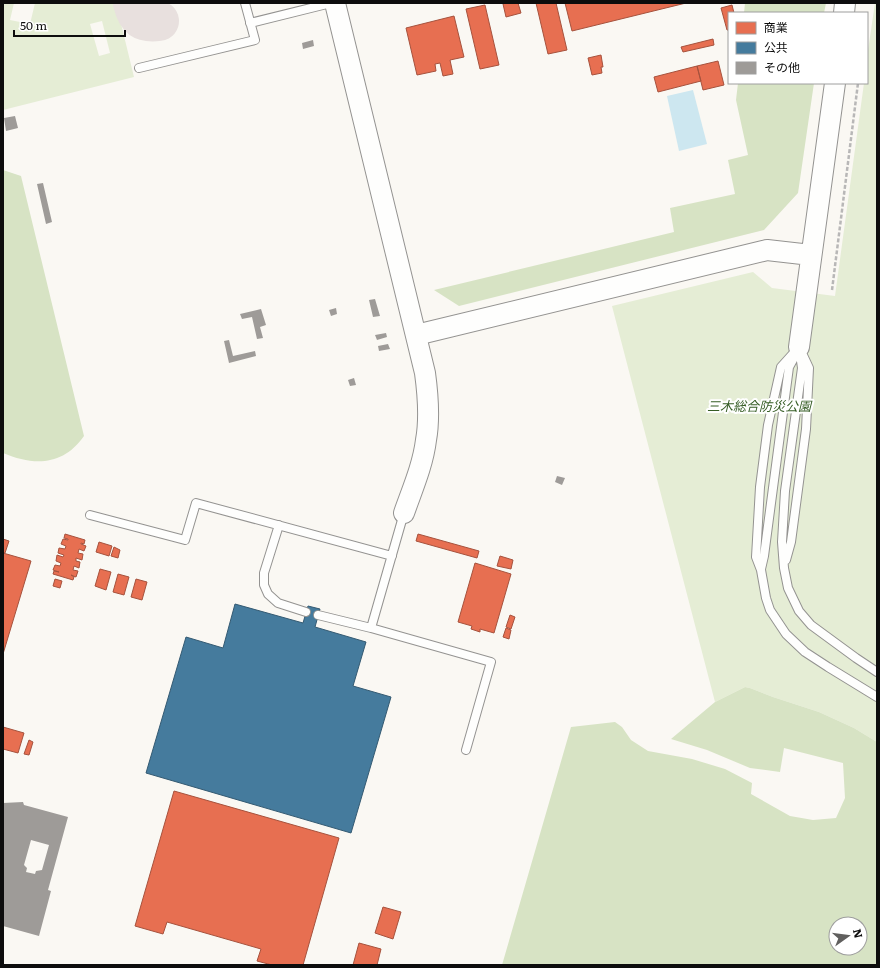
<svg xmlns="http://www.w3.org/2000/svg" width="880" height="968" font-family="Literata,'Noto Sans JP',serif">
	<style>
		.green { fill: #e5edd5; fill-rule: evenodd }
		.forest { fill: #d7e3c4; fill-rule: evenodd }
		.water { fill: #cde7f0 }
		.shops { fill: #e76f51; stroke: #a6523d }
		.public { fill: #457b9d; stroke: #345a72 }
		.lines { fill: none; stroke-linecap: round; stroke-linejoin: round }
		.taxiway { stroke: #e8e0de; stroke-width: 40 }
		.building { fill: #9e9b98; fill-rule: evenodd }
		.service-casing { stroke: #949391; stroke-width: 10 }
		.tertiary-casing { stroke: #949391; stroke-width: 22 }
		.path { stroke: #b8b7b7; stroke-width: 2.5; stroke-dasharray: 4 2; stroke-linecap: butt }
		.service { stroke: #fefefd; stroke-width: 8 }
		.tertiary { stroke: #fefefd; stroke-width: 20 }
		.labels { text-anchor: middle; stroke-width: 4; stroke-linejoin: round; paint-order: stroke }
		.park-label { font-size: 13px; font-style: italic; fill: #365d25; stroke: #fff }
	</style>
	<rect width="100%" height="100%" fill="#faf8f3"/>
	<path class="green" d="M 3,3 L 14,3 L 10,20 L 30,24 L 35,3 L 116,3 L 134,77 L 3,110 ZM 102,21 L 110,53 L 99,56 L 90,24 Z
		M 875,3 L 877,3 L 877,742 L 854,728 L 819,712 L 773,697 L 750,688 L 745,687 L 715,702 L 612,306 L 753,272 L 772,288 L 835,296 L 864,83 L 867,83 L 867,57 Z"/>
	<path class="forest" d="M 745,3 L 826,3 L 824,13 L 744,13 Z
		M 738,83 L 814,83 L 798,193 L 764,230 L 459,306 L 434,290 L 674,232 L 670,208 L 735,194 L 728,160 L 748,155 L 736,100 Z
		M 3,170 L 21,176 L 84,436 C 63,466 34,466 3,453 Z
		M 745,687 L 750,688 L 773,697 L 819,712 L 854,728 L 877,742 L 877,965 L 502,965 L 571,727 L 615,722 L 622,727 L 631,740 L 648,751 L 692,759 L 725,769 L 752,783 L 751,794 L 790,816 L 813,820 L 836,818 L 845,798 L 843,763 L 784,748 L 780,772 L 750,768 L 707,750 L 671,739 L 715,702 ZM 836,924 L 860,924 L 860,948 L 836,948 Z"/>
	<path class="water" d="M 693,90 L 707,144 L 679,151 L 667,96 Z"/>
	<path class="shops" d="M 506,3 L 518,3 L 521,13 L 506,17 L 503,4 Z
		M 536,3 L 556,3 L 567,50 L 548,54 Z
		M 565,3 L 686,3 L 572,31 Z
		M 485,5 L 499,65 L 480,69 L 466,9 Z
		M 732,5 L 734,13 L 729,13 L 729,30 L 727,30 L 721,8 Z
		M 454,16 L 464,57 L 450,60 L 453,74 L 443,76 L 440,63 L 435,64 L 436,71 L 417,75 L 406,28 Z
		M 713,39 L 714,45 L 683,52 L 681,47 Z
		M 601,55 L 603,67 L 601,67 L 602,73 L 592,75 L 588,58 Z
		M 718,61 L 724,85 L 703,90 L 697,66 Z
		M 697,66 L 701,81 L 658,92 L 654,77 Z
		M 65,534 L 85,540 L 84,544 L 81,543 L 81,544 L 86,546 L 84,551 L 79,549 L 78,553 L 83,554 L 82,560 L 76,558 L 76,561 L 80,562 L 79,568 L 74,566 L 73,570 L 78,571 L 76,577 L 71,575 L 74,577 L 73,580 L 53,574 L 54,571 L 59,572 L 53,570 L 55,565 L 60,566 L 61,563 L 56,561 L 57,555 L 63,557 L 64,555 L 58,553 L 59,548 L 65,549 L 66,546 L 61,544 L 63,539 L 68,540 L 68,539 L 64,538 Z
		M 418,534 L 479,551 L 477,558 L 416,541 Z
		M 3,539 L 9,541 L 5,553 L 3,553 Z
		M 99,542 L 112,546 L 109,556 L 96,552 Z
		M 114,547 L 120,550 L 118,558 L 111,556 Z
		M 3,553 L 31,561 L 3,654 Z
		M 500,556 L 513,560 L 511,569 L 497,566 Z
		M 475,563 L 511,574 L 494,633 L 480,629 L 480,632 L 471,629 L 472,626 L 458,622 Z
		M 100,569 L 111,572 L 106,590 L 95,586 Z
		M 118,574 L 129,577 L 124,595 L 113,592 Z
		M 55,579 L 62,581 L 60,588 L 53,586 Z
		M 136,579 L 147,582 L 142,600 L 131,597 Z
		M 510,615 L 515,617 L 511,629 L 506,627 Z
		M 506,628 L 511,630 L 509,639 L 503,637 Z
		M 3,727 L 24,733 L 18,753 L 3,749 Z
		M 29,740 L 33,742 L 29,755 L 24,754 Z
		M 174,791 L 339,838 L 303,965 L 272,965 L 257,961 L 261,949 L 167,922 L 163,934 L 135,926 Z
		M 383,907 L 401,912 L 393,939 L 375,933 Z
		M 359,943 L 381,949 L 377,965 L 353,965 Z"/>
	<path class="public" d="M 235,604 L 303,623 L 308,606 L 320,609 L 315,627 L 366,642 L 353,686 L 391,697 L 351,833 L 146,773 L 186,637 L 223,648 Z"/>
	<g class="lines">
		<path class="taxiway" d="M 133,3 C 137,19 142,23 159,21"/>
	</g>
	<path class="building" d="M 313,40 L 314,46 L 303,49 L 302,43 Z
		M 15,116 L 18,128 L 6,131 L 4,118 Z
		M 43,183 L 52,222 L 46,224 L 37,184 Z
		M 375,299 L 380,316 L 373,317 L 369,300 Z
		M 336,308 L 337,314 L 331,316 L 329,310 Z
		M 261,309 L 266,325 L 260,327 L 263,338 L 257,339 L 252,317 L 242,319 L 240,314 Z
		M 386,333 L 387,337 L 377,340 L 375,335 Z
		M 229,340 L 233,356 L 255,351 L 256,356 L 229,363 L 224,341 Z
		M 388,344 L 390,349 L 379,351 L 378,346 Z
		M 354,378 L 356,385 L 350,386 L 348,380 Z
		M 557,476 L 565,478 L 562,485 L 555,482 Z
		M 23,802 L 24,805 L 68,817 L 48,890 L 51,891 L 39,936 L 3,926 L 3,803 ZM 31,840 L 49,845 L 42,870 L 36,871 L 35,874 L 26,872 L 27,868 L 24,865 Z"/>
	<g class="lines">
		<defs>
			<path id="service" d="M 250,23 L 331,3
				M 139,68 L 255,40 L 245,3
				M 799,347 L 781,367 L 768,425 L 760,487 L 756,557 L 761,570 L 766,598 L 770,610 L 786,634 L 805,652 L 828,667 L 877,697
				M 799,347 L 802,368 L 785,491 L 782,542 L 784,568 L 788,588 L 799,611 L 811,625 L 856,658 L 877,672
				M 404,513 L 371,628 L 491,662 L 466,750
				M 90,515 L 185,540 L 196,503 L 392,556
				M 279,525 L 264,573 L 264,585 L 268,594 L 278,603 L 306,612
				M 786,560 L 791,542 L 806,429 L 809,368 L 802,353
				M 761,569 L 764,556 L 789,367 L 794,358
				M 318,615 L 371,628"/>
			<path id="tertiary" d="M 335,3 L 425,373 C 428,395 430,418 426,440 C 423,465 412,490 404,513
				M 844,13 L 845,3
				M 416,335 L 763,251 L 767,250 L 811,255
				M 799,347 L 835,83"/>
		</defs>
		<use href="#service" class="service-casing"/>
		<use href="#tertiary" class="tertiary-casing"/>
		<path class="path" d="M 832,290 L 858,83"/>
		<use href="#service" class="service"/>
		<use href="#tertiary" class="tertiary"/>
	</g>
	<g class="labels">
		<g class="park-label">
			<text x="759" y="411">三木総合防災公園</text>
		</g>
	</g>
	<rect width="880" height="968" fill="none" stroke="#0d0d0d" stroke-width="8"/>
	<rect x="728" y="12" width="140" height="72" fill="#ffffff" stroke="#9e9e9e"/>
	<rect x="736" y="22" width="20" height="12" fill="#e76f51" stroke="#9e9e9e"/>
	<text x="764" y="32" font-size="12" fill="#0d0d0d">商業</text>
	<rect x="736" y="42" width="20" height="12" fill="#457b9d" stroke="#9e9e9e"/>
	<text x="764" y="52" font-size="12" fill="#0d0d0d">公共</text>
	<rect x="736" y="62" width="20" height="12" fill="#9e9b98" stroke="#9e9e9e"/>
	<text x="764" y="72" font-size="12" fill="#0d0d0d">その他</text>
	<g transform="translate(848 936) rotate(76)"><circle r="19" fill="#ffffff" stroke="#9e9e9e"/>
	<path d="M0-3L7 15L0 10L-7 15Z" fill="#605f5e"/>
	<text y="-6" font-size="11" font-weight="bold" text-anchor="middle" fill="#0d0d0d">N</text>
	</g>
	<path d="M14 30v6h111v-6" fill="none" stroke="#0d0d0d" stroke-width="2"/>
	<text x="20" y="30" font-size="12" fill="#0d0d0d" stroke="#ffffff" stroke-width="3" paint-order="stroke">50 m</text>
</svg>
